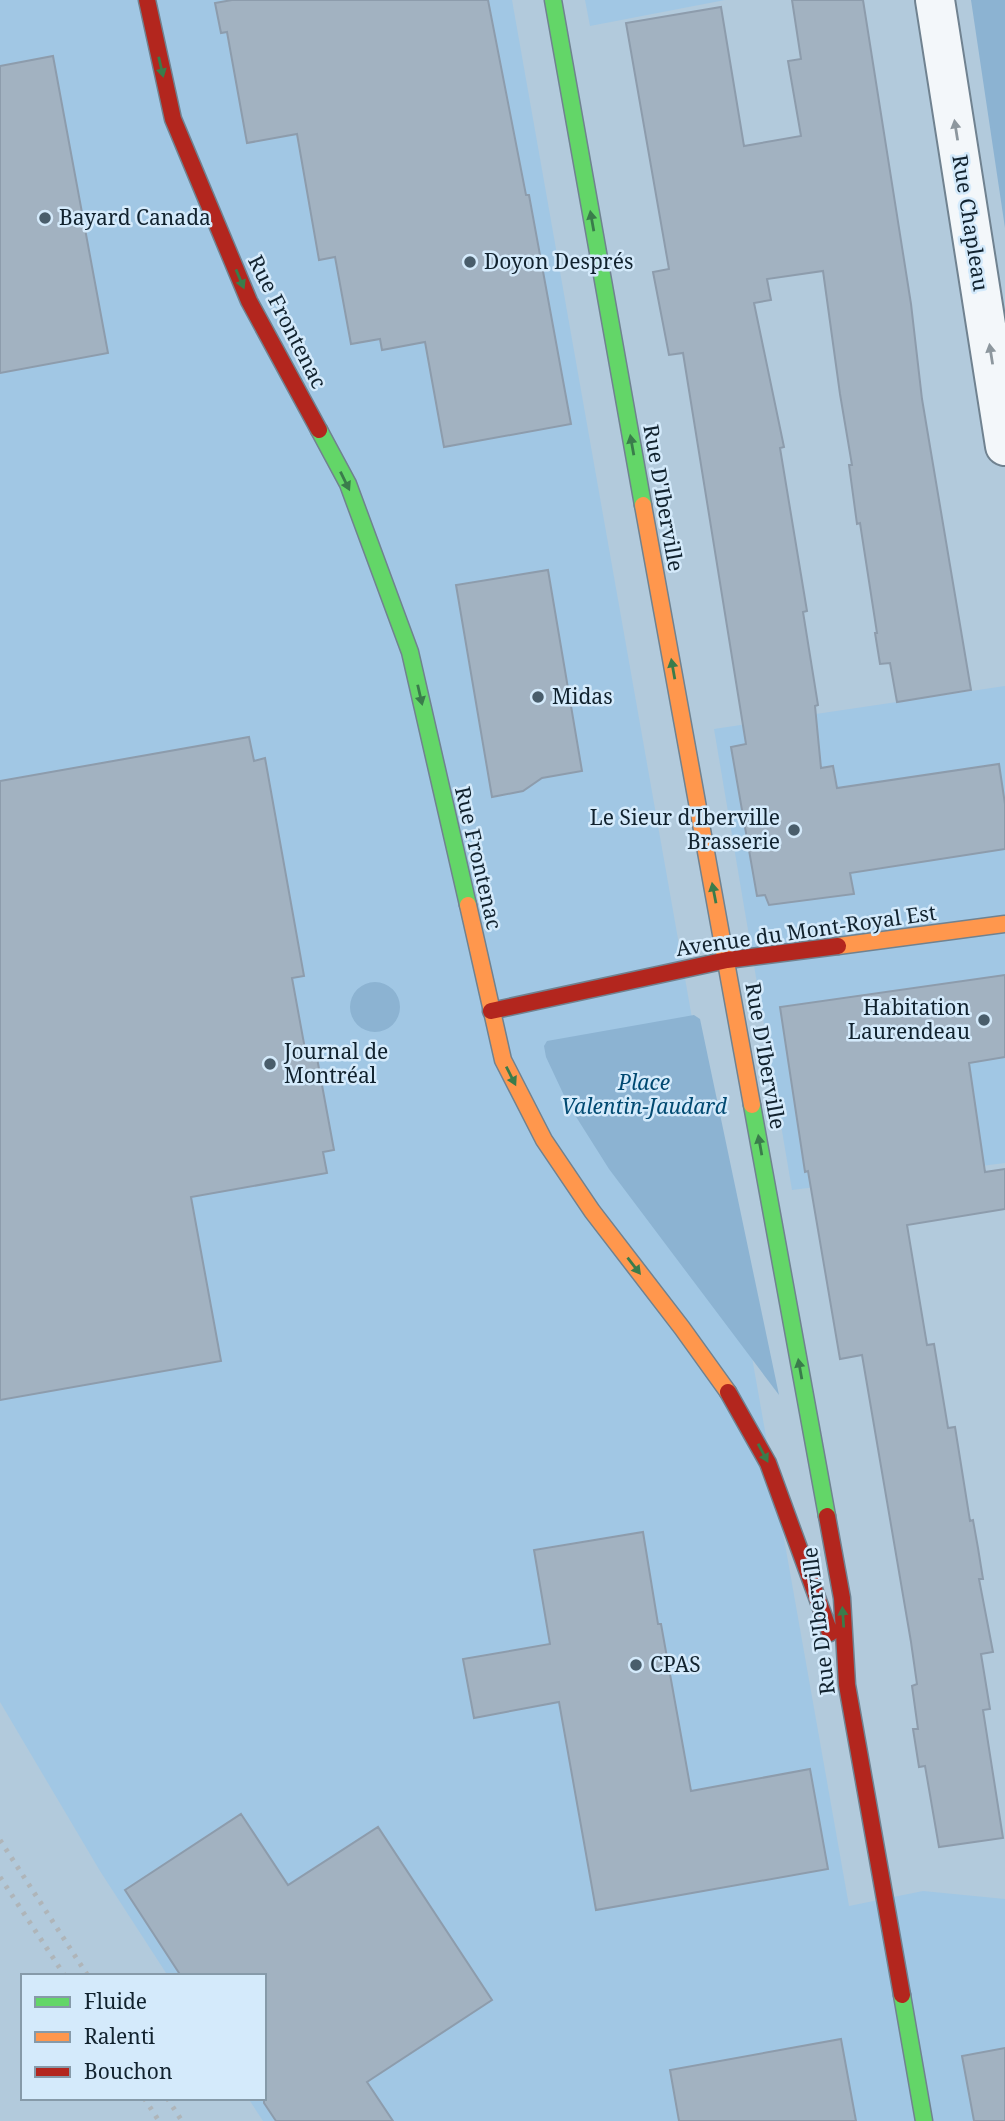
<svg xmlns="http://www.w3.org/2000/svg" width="1005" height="2121" font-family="'Noto Serif',serif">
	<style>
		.built { fill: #a1c7e4 }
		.green { fill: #8cb3d2 }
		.building { fill: #a2b2c1; stroke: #8d9cac; stroke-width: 2 }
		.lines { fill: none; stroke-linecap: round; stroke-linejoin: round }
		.street-casing { stroke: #708290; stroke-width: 42 }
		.fast-casing { stroke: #708290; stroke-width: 19 }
		.slow-casing { stroke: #708290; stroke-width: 19 }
		.jam-casing { stroke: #708290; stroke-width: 19 }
		.street { stroke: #f3f7fa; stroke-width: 38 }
		.fast { stroke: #63d668; stroke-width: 16 }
		.slow { stroke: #ff974d; stroke-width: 16 }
		.jam { stroke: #b3261e; stroke-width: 16 }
		.rail { stroke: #afb5b9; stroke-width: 5; stroke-dasharray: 3.5 7; stroke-linecap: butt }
		.oneway { fill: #3a7c4b }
		.oneway2 { fill: #8d979e }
		.poi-dot { fill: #495d6b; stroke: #d4eafb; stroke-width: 2.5 }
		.labels { text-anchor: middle; stroke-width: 5; stroke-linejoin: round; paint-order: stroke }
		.poi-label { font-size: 21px; fill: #11222e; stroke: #d4eafb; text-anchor: start }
		.street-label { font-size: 21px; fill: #11222e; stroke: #d4eafb }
		.park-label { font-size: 21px; font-style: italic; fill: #004971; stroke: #d4eafb }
	</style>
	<rect width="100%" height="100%" fill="#b2cadc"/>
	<path class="built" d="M 0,0 L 512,0 L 849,1906 L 923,1891 L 1005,1899 L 1005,2121 L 263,2121 L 248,2098 L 264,2098 L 264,1976 L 168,1976 L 100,1871 L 0,1702 Z
		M 585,0 L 725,0 L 590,26 Z
		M 1005,686 L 1005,1163 L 792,1190 L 714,729 Z"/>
	<path class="green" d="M 971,0 L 1005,0 L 1005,228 Z
		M350 1007a25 25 0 1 1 50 0a25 25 0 1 1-50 0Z
		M 694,1015 L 700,1019 L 779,1395 L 609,1169 L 568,1104 L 546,1057 L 544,1046 L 547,1041 Z"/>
	<path class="building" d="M 232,0 L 488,0 L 526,195 L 529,195 L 571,424 L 444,447 L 425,342 L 382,350 L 380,339 L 351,344 L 335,257 L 319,260 L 297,134 L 247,143 L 227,32 L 221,33 L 215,3 Z
		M 792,0 L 863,0 L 911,304 L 922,399 L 971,690 L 897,702 L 890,663 L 880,664 L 875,633 L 877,633 L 860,523 L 857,524 L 849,465 L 852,465 L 840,394 L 823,271 L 767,279 L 771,300 L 754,303 L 784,447 L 780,448 L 807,611 L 803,612 L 818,705 L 815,706 L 821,768 L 833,766 L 837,788 L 999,764 L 1005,804 L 1005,849 L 850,873 L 854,894 L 769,905 L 765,895 L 757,896 L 731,747 L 746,744 L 683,353 L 669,355 L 653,272 L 669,269 L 626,23 L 721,7 L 744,146 L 801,136 L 788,61 L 801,59 Z
		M 53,56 L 108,353 L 0,373 L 0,66 Z
		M 548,570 L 582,771 L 542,778 L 523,791 L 492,797 L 456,585 Z
		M 249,737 L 254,761 L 265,758 L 304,976 L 292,978 L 307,1060 L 317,1058 L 334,1150 L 323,1152 L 327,1173 L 191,1197 L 221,1361 L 0,1400 L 0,781 Z
		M 1005,975 L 1005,1057 L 969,1063 L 985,1172 L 1005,1169 L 1005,1209 L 907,1225 L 927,1345 L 934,1344 L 948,1428 L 955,1427 L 970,1521 L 973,1520 L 978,1548 L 983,1579 L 979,1579 L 993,1652 L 981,1654 L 990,1709 L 983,1710 L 1003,1838 L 939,1847 L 925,1766 L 919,1767 L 913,1729 L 918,1729 L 912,1686 L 917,1684 L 911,1642 L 862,1355 L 840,1359 L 808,1171 L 805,1172 L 780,1007 Z
		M 643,1532 L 658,1624 L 661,1624 L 691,1791 L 810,1769 L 828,1869 L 596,1910 L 559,1702 L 474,1718 L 463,1659 L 550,1644 L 534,1550 Z
		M 241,1814 L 288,1885 L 378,1827 L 492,2000 L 367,2082 L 393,2121 L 276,2121 L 264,2103 L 264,1976 L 181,1976 L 125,1890 Z
		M 841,2039 L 856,2121 L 679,2121 L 670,2070 Z
		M 1005,2048 L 1005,2121 L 974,2121 L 962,2056 Z"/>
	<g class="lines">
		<defs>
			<path id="street" d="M 935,0 L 1005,446"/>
			<path id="fast" d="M 553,0 L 643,505
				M 319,430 L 348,484 L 410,652 L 468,905
				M 752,1105 L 827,1516
				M 902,1995 L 924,2121"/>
			<path id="slow" d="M 643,505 L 752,1105
				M 468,905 L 503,1060 L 544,1140 L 592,1211 L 682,1328 L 728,1392
				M 838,946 L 1005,924"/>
			<path id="jam" d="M 147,0 L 173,119 L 249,301 L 319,430
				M 491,1011 L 727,960 L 838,946
				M 728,1392 L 768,1463 L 830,1633
				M 827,1516 L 842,1598 L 847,1685 L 902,1995"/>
		</defs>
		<use href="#street" class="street-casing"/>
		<use href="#fast" class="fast-casing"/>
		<use href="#slow" class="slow-casing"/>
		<use href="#jam" class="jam-casing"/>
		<use href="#street" class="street"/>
		<use href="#fast" class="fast"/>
		<use href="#slow" class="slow"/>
		<use href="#jam" class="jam"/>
		<path class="rail" d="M 0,1840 L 88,1976
			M 0,1877 L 65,1976
			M 144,2098 L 159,2121
			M 167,2098 L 182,2121"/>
	</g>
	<defs><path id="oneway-solid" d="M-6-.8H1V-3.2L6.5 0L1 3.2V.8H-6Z" transform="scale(1.75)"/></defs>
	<g class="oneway">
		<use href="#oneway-solid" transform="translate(161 67) rotate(77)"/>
		<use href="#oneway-solid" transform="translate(592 221) rotate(-100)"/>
		<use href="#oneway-solid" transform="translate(240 279) rotate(67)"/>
		<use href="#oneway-solid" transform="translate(632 445) rotate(-100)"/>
		<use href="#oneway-solid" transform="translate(345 481) rotate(64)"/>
		<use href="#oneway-solid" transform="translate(673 669) rotate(-100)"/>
		<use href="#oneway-solid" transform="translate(420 695) rotate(77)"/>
		<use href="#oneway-solid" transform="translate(714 893) rotate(-101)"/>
		<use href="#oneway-solid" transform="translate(511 1076) rotate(63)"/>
		<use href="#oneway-solid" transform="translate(760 1145) rotate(-100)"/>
		<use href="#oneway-solid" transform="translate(634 1266) rotate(52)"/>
		<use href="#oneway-solid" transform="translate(800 1369) rotate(-100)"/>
		<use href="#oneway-solid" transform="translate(763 1453) rotate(62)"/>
		<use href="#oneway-solid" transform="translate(843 1617) rotate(-94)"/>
	</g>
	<g class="oneway2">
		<use href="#oneway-solid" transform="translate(956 130) rotate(-99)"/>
		<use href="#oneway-solid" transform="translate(991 354) rotate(-99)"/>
	</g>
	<g class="poi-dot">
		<circle cx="45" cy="218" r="7"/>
		<circle cx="470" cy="262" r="7"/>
		<circle cx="538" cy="697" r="7"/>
		<circle cx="794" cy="830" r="7"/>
		<circle cx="984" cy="1020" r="7"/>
		<circle cx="270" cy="1064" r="7"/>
		<circle cx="636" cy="1665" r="7"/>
	</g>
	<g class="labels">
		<g class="poi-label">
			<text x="59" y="225">Bayard Canada</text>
			<text x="484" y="269">Doyon Després</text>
			<text x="552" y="704">Midas</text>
			<text x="780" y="825" text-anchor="end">Le Sieur d'Iberville<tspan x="780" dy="24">Brasserie</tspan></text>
			<text x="970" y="1015" text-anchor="end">Habitation<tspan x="970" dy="24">Laurendeau</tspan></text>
			<text x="284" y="1059">Journal de<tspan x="284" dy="24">Montréal</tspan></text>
			<text x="650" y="1672">CPAS</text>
		</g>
		<g class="street-label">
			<text transform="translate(970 223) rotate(81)" y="7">Rue Chapleau</text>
			<text transform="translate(287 322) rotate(63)" y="7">Rue Frontenac</text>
			<text transform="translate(663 498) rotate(80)" y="7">Rue D'Iberville</text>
			<text transform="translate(478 858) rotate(77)" y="7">Rue Frontenac</text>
			<text transform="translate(806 931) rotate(-8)" y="7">Avenue du Mont-Royal Est</text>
			<text transform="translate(765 1056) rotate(80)" y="7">Rue D'Iberville</text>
			<text transform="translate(819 1621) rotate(-97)" y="7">Rue D'Iberville</text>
		</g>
		<g class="park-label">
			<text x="644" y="1090">Place<tspan x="644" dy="24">Valentin-Jaudard</tspan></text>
		</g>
	</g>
	<rect x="21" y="1974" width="245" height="126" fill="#d4eafb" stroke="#869aa9" stroke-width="2"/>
	<rect x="35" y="1997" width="35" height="10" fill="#63d668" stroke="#869aa9" stroke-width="2"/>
	<text x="84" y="2009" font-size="21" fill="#11222e">Fluide</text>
	<rect x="35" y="2032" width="35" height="10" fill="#ff974d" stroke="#869aa9" stroke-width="2"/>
	<text x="84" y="2044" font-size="21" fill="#11222e">Ralenti</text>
	<rect x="35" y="2067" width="35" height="10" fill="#b3261e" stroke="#869aa9" stroke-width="2"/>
	<text x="84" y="2079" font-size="21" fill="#11222e">Bouchon</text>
</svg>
